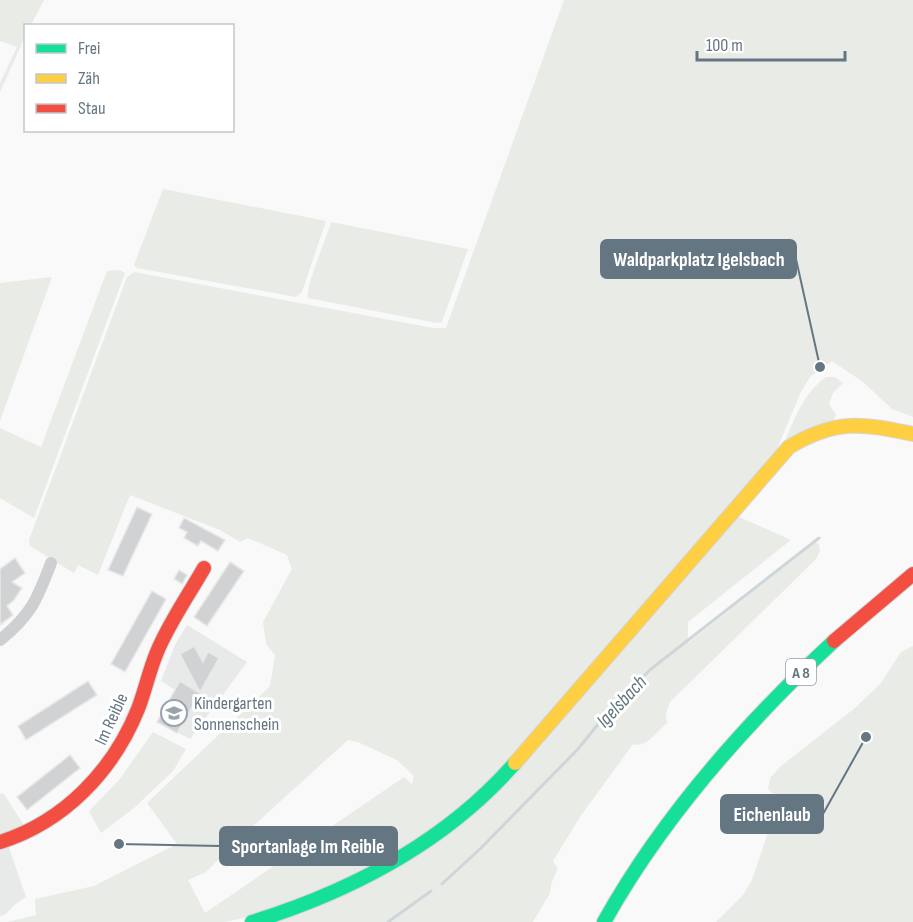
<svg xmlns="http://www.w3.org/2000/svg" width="913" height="922" font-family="'Sofia Sans Condensed',sans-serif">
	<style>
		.built { fill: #e8e9e9 }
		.green { fill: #e8ebe6; fill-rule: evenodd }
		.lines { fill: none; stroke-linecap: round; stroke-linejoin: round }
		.stream { stroke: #ced6d9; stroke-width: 3 }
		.building { fill: #d0d2d3; stroke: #e8e8e8; stroke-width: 1.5 }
		.fast-casing { stroke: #d5d6d7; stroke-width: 16 }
		.slow-casing { stroke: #d5d6d7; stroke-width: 16 }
		.jam-casing { stroke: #d5d6d7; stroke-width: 16 }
		.street { stroke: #cecfd0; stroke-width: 12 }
		.fast { stroke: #16e098; stroke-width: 14 }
		.slow { stroke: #ffcf43; stroke-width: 14 }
		.jam { stroke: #f24e42; stroke-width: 14 }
		.labels { text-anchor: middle; stroke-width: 6; stroke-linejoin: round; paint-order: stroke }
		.shield { fill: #fff; stroke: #939fa8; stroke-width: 1.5 }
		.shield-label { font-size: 16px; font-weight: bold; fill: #657683 }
		.poi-label { font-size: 18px; fill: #657683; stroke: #fff; text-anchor: start }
		.street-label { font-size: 18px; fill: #657683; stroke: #fff }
		.water-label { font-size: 20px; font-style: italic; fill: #60757c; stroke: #fff }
		.leader { fill: none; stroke: #657683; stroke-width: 2 }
		.callout-dot { fill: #657683; stroke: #fff; stroke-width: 2 }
		.callout { fill: #657683; stroke: #657683; stroke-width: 2 }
		.callout-label { font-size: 20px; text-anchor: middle; font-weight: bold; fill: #fff }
	</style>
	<rect width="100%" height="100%" fill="#f9f9f9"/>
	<path class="built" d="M 187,625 L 247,662 L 190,739 L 157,722 L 175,690 L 161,681 L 175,645 Z
		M 9,848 L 26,897 L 14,905 L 6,914 L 0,916 L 0,849 Z"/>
	<path class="green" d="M 0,0 L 44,0 L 31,25 L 26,26 L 25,37 L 0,92 L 0,83 L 17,47 L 0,41 Z
		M 564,0 L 913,0 L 913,417 L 892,409 L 863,382 L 832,361 L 810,377 L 800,394 L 772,461 L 500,772 L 425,837 L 350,880 L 247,917 L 226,922 L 7,922 L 36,915 L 35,899 L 94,886 L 177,844 L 147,803 L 270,686 L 275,655 L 266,644 L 263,622 L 292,569 L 287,555 L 248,538 L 240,542 L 220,530 L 130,495 L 98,575 L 78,565 L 74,573 L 30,546 L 29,540 L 127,277 L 134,272 L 433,328 L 446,328 ZM 348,740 L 358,742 L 397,760 L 414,776 L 412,784 L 404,777 L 205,913 L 188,880 L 206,872 L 226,852 L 223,846 L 238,832 L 242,836 Z
		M 163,189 L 326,221 L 302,292 L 296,297 L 137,268 L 134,265 Z
		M 331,222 L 468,249 L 442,322 L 437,323 L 308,298 C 305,287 327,237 331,222 Z
		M 120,270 L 125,273 L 34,518 L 0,498 L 0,428 L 41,447 L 107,271 Z
		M 52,277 L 0,421 L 0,283 Z
		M 826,377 L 835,377 L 843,383 L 833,393 L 829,404 L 836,415 L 834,420 L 784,443 C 795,418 803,394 826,377 Z
		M 735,515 L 791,540 L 688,622 L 688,643 L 815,542 L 819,544 L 820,551 L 816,559 L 670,702 L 666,714 L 667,723 C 657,731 646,749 633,744 L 580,817 L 553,861 L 558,869 L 552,881 L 550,893 L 533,922 L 270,922 L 432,844 Z
		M 913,646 L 913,922 L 716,922 L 743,895 L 752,880 L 779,800 L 768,789 L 770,778 L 781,766 L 855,708 L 881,683 L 901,652 Z
		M 153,732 L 186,749 L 173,771 L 134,808 L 101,833 L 89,811 L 119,780 Z
		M 0,793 L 4,794 L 25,827 L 0,835 Z"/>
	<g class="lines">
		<path class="stream" d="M 442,884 L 481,848 L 578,749 L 612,707 L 651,669 L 819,538
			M 388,922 L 431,891"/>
	</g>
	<path class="building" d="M 137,507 L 152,514 L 123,576 L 108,570 Z
		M 184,518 L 225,540 L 218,551 L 201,541 L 198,546 L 184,538 L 187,532 L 179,528 Z
		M 15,558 L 25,573 L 12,582 L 22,588 L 14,600 L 7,606 L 13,615 L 0,625 L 0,569 Z
		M 230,562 L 244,571 L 207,626 L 194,617 Z
		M 179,570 L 187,575 L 182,584 L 174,579 Z
		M 152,591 L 166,599 L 125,672 L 111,664 Z
		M 194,646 L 203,662 L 208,652 L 219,658 L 200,692 L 180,654 Z
		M 88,681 L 97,695 L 26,740 L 18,726 Z
		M 180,681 L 200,693 L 177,733 L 157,722 Z
		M 70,755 L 80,768 L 27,810 L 17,797 Z"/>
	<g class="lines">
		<defs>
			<path id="fast" d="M 252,922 C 352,891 445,843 515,763
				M 604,922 C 663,816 746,723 834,641"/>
			<path id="slow" d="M 515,763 L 789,447 C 836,419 861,423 913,434"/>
			<path id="jam" d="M 834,641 L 913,574
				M 0,842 C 64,822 113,771 138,709 C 145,691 149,671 157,652 C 169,623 188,596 204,568"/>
		</defs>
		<use href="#fast" class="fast-casing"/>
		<use href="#slow" class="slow-casing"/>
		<use href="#jam" class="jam-casing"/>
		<path class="street" d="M 0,640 C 31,615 37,600 51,563"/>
		<use href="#fast" class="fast"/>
		<use href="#slow" class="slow"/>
		<use href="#jam" class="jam"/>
	</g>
	<defs>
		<symbol id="school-ring" viewBox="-11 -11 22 22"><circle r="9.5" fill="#fff" stroke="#99a4ac" stroke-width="1.5"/><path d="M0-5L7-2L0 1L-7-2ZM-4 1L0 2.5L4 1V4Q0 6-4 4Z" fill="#99a4ac"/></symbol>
	</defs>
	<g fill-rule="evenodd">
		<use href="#school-ring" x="159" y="698" width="30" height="30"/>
	</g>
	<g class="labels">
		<rect class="shield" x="786" y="659" width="30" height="26" rx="4.5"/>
		<g class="shield-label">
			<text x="801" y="678">A 8</text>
		</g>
		<g class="poi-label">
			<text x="194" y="709">Kindergarten<tspan x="194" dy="21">Sonnenschein</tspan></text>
		</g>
		<g class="street-label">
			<text transform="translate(111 719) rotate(-65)" y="6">Im Reible</text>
		</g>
		<g class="water-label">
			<text transform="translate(621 701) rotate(-47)" y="7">Igelsbach</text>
		</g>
	</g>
	<path class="leader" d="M820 367L796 259M866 737L823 814M119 844L220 846"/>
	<g class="callout-dot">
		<circle cx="820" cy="367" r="6"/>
		<circle cx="866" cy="737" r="6"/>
		<circle cx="119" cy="844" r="6"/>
	</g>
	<g class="callout">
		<rect x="601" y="240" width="195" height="38" rx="6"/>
		<rect x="721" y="795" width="102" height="38" rx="6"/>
		<rect x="220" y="827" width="177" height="38" rx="6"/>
	</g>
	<g class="callout-label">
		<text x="699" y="266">Waldparkplatz Igelsbach</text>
		<text x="772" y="821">Eichenlaub</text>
		<text x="308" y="853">Sportanlage Im Reible</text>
	</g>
	<rect x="24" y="24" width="210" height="108" fill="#ffffff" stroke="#c1c8cd" stroke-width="1.5"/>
	<rect x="36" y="44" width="30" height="9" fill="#16e098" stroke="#c1c8cd" stroke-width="1.5"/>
	<text x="78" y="54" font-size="18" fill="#657683">Frei</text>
	<rect x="36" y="74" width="30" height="9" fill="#ffcf43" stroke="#c1c8cd" stroke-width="1.5"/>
	<text x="78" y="84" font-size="18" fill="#657683">Zäh</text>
	<rect x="36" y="104" width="30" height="9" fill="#f24e42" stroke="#c1c8cd" stroke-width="1.5"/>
	<text x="78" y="114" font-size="18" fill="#657683">Stau</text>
	<path d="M697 51v9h148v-9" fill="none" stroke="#657683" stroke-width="3"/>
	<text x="706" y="51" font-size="18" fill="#657683" stroke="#ffffff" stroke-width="4.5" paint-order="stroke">100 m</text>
</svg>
